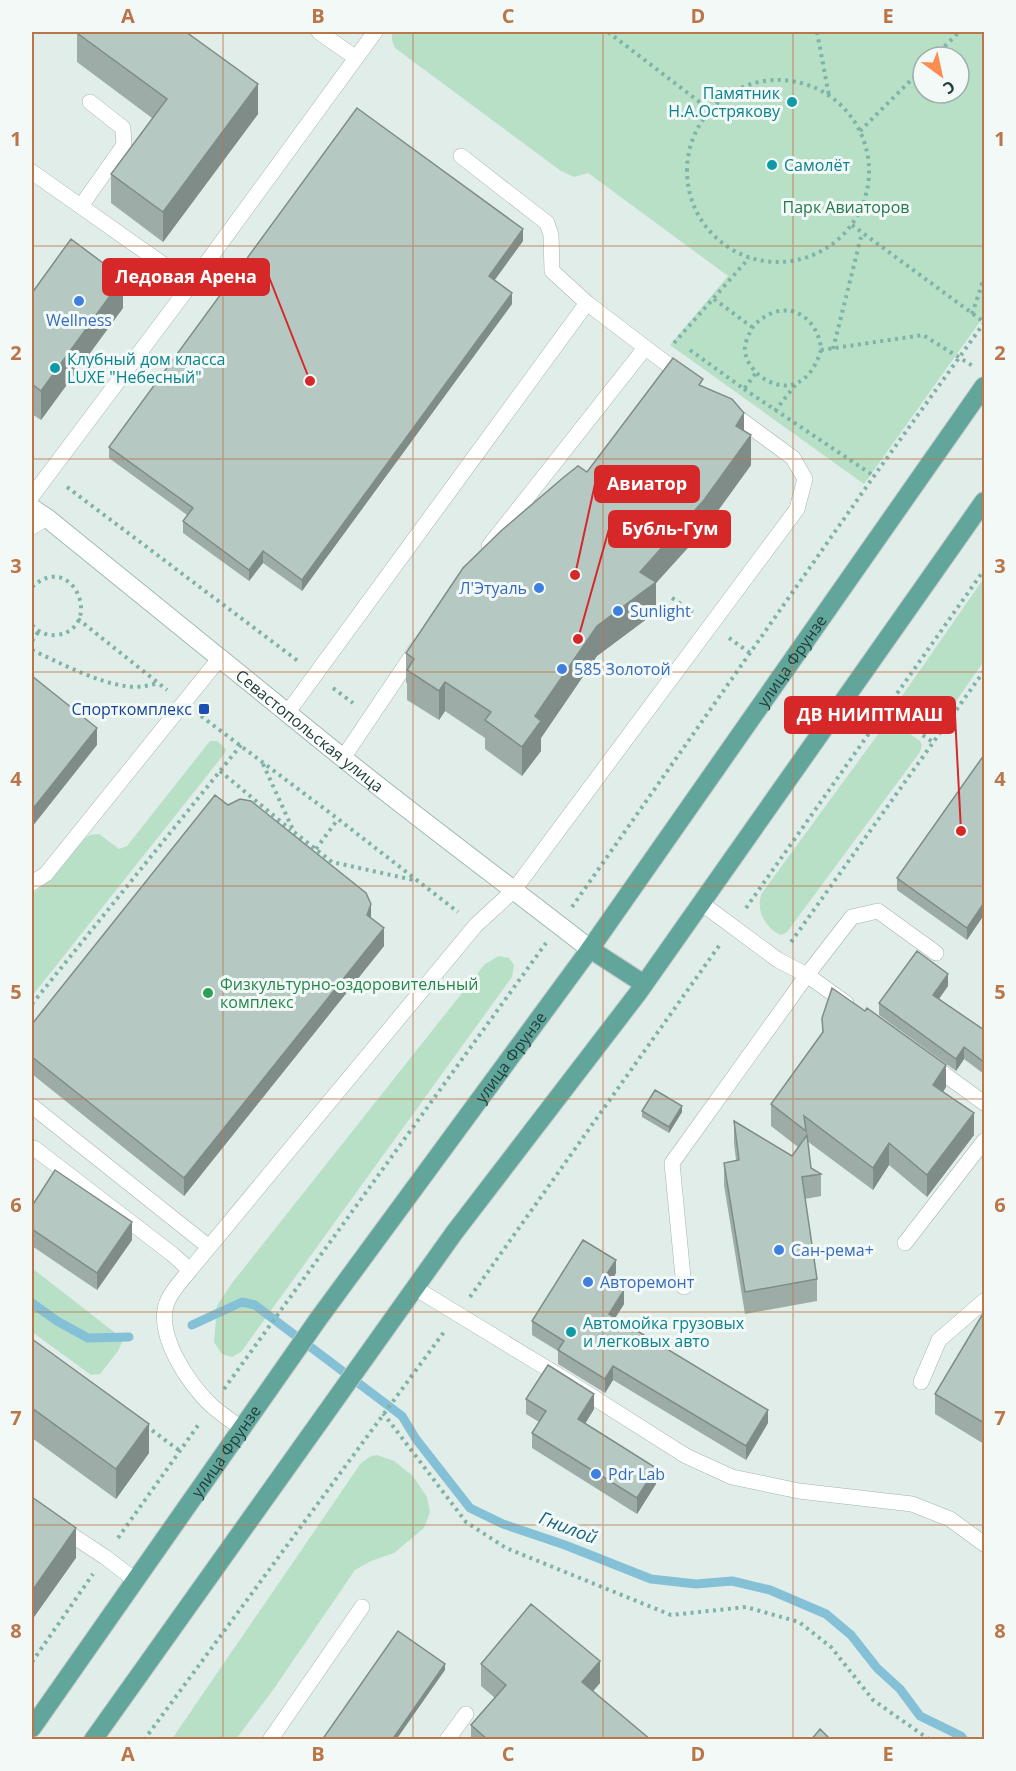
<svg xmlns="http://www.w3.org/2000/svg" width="1016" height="1771" font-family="'Open Sans',sans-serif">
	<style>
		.green { fill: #b8e0c7; fill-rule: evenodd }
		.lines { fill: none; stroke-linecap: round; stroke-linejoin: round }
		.stream { stroke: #85c1d6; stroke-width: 9 }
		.lane-casing { stroke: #a3b5b1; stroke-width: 16 }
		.secondary-casing { stroke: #9fb9b3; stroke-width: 20 }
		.primary-casing { stroke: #c1c9c8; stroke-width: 20 }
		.path { stroke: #7fb3a8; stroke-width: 4; stroke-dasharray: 3 4.5; stroke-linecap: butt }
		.lane { stroke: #fff; stroke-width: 15 }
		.secondary { stroke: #fff; stroke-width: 18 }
		.primary { stroke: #62a69b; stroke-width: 18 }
		.wall { fill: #9daca7 }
		.shaded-wall { fill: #7f8c88 }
		.building { fill: #b6c8c2; stroke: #7f8c88; stroke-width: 1.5 }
		.grid { fill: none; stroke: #ba7549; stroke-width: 1.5; stroke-opacity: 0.55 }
		.culture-dot { fill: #0f9aa8; stroke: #f2f9f6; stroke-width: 2 }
		.shop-dot { fill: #3f7fe0; stroke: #f2f9f6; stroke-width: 2 }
		.transit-dot { fill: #1a4fb4; stroke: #f2f9f6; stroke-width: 2 }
		.leisure-dot { fill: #2e9e5b; stroke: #f2f9f6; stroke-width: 2 }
		.labels { text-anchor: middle; stroke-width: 6; stroke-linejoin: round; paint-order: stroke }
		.culture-label { font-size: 16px; fill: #0d838f; stroke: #f2f9f6; text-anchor: start }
		.park-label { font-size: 16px; fill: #27794f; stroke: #f2f9f6 }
		.shop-label { font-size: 16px; fill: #366cbe; stroke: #f2f9f6; text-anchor: start }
		.street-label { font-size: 16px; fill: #203f3a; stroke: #f2f9f6 }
		.transit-label { font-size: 16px; fill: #164399; stroke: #f2f9f6; text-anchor: end }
		.leisure-label { font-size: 16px; fill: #27864d; stroke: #f2f9f6; text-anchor: start }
		.water-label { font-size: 18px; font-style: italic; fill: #166380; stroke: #f2f9f6 }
		.leader { fill: none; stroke: #d62828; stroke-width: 2 }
		.callout-dot { fill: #d62828; stroke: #f2f9f6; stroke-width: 2 }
		.callout { fill: #d62828; stroke: #d62828; stroke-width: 2 }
		.callout-label { font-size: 18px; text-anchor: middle; font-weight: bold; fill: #fff }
		.neatline { fill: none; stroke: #ba7549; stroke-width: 2 }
		.grid-label { font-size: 20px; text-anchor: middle; font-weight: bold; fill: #ba7549 }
	</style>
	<rect width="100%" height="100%" fill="#e1ede9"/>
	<path class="green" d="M 392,32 L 984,32 L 984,316 L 864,484 L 670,345 L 728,276 L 588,173 L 574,177 L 561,171 L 395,48 L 392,40 ZM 923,57 L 959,57 L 959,93 L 923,93 Z
		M 984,578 L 984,661 L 938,727 L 929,731 C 918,728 899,717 895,706 Z
		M 887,722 L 893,722 L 920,741 L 922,745 L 920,752 L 787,932 L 781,935 C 765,928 755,910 762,893 Z
		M 210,741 L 217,741 L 226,749 L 225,753 L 32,996 L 32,894 L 50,880 L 84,839 L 90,835 L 99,834 L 119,849 L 127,846 Z
		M 499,956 L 509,958 L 514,965 L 512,977 L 241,1352 L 232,1357 L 222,1354 L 214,1342 L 217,1306 L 232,1283 L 485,964 Z
		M 32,1268 L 114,1332 L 122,1342 L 118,1351 L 100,1374 L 91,1375 L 32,1332 Z
		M 377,1455 L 394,1461 L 413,1476 L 427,1497 L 430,1512 L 424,1528 L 394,1553 L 371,1561 L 355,1570 L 273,1690 L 236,1739 L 172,1739 L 361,1463 L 371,1456 Z"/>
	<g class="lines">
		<path class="stream" d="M 32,1303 L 57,1321 L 88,1338 L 129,1337
			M 192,1325 L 242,1302 L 255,1305 L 402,1416 L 416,1439 L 470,1508 L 503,1524 L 565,1545 L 651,1579 L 696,1584 L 732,1581 L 770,1590 L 826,1614 L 851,1635 L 877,1668 L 900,1689 L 920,1716 L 961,1736 L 964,1740"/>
		<defs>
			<path id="lane" d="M 319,32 L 356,58
				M 461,156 L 547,223 L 551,235 L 552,271 L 587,303 L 684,377
				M 32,172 L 191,284
				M 81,206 L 124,145 L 123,128 L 90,102
				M 32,496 L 191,284 L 375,32
				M 32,527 L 47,518
				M 489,546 L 645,348
				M 288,712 L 587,303
				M 343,758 L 417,648
				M 32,883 L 46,874 L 219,659
				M 701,903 L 778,960 L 807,975 L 846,1003
				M 929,1063 L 984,1103
				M 32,1106 L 209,1247
				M 34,1148 L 172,1254 L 190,1270
				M 905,1243 L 984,1141
				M 684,1287 L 672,1163 L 807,975 L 852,917 L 878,911 L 936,953
				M 415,1288 L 566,1380 L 686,1456 L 732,1477 L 799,1491 L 912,1504 L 950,1519 L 984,1544
				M 921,1382 L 939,1340 L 984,1301
				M 242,1429 C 232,1421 221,1414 212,1406 C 189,1385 153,1332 168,1300 C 173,1289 183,1279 190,1270 L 476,925 L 514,890 L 797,509 L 805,479 L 793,458 L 729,411
				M 32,1509 L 105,1557 L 135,1580
				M 270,1740 L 362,1607
				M 447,1740 L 466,1714"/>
			<g id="secondary">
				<path id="s1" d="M 32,508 L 47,518 C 146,598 244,678 343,758 C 424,823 508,885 590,949"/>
			</g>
			<g id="primary">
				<path d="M 590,949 L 644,984"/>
				<path id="s2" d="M 32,1728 L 319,1318 L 590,949 L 984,386"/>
				<path d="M 93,1740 L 454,1233 L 638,993 L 984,501"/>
			</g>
		</defs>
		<use href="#lane" class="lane-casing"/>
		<use href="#secondary" class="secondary-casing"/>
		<use href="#primary" class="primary-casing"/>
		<path class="path" d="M 608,32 L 710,110
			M 817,32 L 829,96
			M 934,57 L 959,32
			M687 171a91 91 0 1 1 182 0a91 91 0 1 1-182 0Z
			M 860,131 L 923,68
			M 852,225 L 984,322
			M 714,299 L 752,327
			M 972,314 L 984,278
			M 674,343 L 749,258
			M 833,349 L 862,233
			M 690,350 L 744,389 L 756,373
			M 821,350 C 817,363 810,377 797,383 C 777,393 746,372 745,350 C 744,345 748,337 750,332 C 755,322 764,316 775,312 C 800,304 820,327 821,350 L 923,335 L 973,366
			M 744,389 L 874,476
			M 775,411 L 796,384
			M 67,487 L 298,661
			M 32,587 C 73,549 105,628 57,635 C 47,636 38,632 32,625
			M 672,598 L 693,612
			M 78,619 L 167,690
			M 729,638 L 750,653
			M 32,641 L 39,631
			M 32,650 C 58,662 96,682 125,686 C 136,688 147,686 158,683
			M 333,688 L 353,703
			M 886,709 L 934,743
			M 201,716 L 338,819 L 458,912
			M 263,764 L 294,832 L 332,862 L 418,881
			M 220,771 L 291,830
			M 316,849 L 338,819
			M 572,907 L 874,476 L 984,323
			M 746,908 L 984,570
			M 791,942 L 984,671
			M 32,1004 L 241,745
			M 470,1297 L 721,943
			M 224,1389 L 546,943
			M 383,1413 L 466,1522 L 506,1548 L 671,1615 L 746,1607 L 799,1622 L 831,1647 L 873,1700 L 930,1740
			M 146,1426 L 180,1451
			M 118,1538 L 199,1424
			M 32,1662 L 93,1574
			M 144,1740 L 444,1332"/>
		<use href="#lane" class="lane"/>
		<use href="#secondary" class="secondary"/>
		<use href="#primary" class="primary"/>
	</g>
	<path class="wall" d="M 77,33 L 258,114 L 163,242 L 111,203 L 111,174 L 152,118 L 77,62 Z
		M 523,241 L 494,280 L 512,304 L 302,591 L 263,563 L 249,581 L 183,533 L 183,521 L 187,515 L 109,458 L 109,447 Z
		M 32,293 L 123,308 L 41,420 L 32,414 Z
		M 703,387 L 744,431 L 751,465 L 704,530 L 656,583 L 656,612 L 597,656 L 541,738 L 541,751 L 522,776 L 485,749 L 485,738 L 445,711 L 439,720 L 407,700 L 407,683 L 406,683 L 406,653 Z
		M 984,755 L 967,940 L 897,890 L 897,878 Z
		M 371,918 L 384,946 L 184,1196 L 32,1074 L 32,1024 Z
		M 948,986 L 939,999 L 984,1030 L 984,1074 L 964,1059 L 956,1071 L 879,1015 L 879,1003 Z
		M 822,1018 L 946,1087 L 943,1092 L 974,1135 L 927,1197 L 889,1165 L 873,1190 L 807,1141 L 811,1168 L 821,1174 L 821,1196 L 805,1199 L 817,1279 L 817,1301 L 745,1314 L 724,1185 L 724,1163 L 736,1160 L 734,1143 L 734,1121 L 792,1156 L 798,1147 L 771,1126 L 771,1104 L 822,1034 Z
		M 642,1111 L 682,1112 L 669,1133 L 642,1117 Z
		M 32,1206 L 132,1240 L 97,1290 L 32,1246 Z
		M 616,1273 L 611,1282 L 624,1304 L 615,1318 L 768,1423 L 746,1460 L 613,1380 L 605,1393 L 558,1364 L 558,1351 L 532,1335 L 532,1321 Z
		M 984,1313 L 984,1444 L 935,1414 L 935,1394 Z
		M 32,1339 L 149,1453 L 116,1499 L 32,1438 Z
		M 526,1399 L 594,1409 L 585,1424 L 656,1484 L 637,1514 L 532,1448 L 532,1433 L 539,1422 L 526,1414 Z
		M 481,1664 L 600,1683 L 593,1691 L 651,1740 L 471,1740 L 471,1725 L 495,1698 L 481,1686 Z"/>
	<path class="shaded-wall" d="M 258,84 L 258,114 L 163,242 L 163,212 Z
		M 523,229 L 523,241 L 489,288 L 489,276 Z
		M 123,278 L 123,308 L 41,420 L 41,391 Z
		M 512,293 L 512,304 L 302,591 L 302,580 Z
		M 744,413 L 744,443 L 751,435 L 751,465 L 704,530 L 656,583 L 656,612 L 597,656 L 541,738 L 541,751 L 522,776 L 522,747 L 535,716 L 597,626 L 640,572 Z
		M 263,551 L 263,563 L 249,581 L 249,570 Z
		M 445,682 L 445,711 L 439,720 L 439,691 Z
		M 97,728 L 97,745 L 32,827 L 32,810 Z
		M 984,903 L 984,915 L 967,940 L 967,928 Z
		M 371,904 L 371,921 L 367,915 Z
		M 384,928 L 384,946 L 184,1196 L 184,1178 Z
		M 948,974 L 948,986 L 933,1007 L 933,995 Z
		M 964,1047 L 964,1059 L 956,1071 L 956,1059 Z
		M 946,1065 L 946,1087 L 933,1107 L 933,1085 Z
		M 682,1106 L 682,1112 L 669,1133 L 669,1127 Z
		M 974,1113 L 974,1135 L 927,1197 L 927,1175 Z
		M 889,1143 L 889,1165 L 873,1190 L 873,1168 Z
		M 132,1222 L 132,1240 L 97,1290 L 97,1273 Z
		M 616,1260 L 616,1273 L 604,1292 L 604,1278 Z
		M 624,1290 L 624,1304 L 609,1328 L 609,1314 Z
		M 613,1366 L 613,1380 L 605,1393 L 605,1379 Z
		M 594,1394 L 594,1409 L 578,1435 L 578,1419 Z
		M 768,1410 L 768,1423 L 746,1460 L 746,1446 Z
		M 149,1424 L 149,1453 L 116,1499 L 116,1469 Z
		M 656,1468 L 656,1484 L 637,1514 L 637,1498 Z
		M 76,1528 L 76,1558 L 32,1620 L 32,1591 Z
		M 600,1661 L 600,1683 L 582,1704 L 582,1682 Z
		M 445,1664 L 445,1670 L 396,1740 L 392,1740 Z"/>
	<path class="building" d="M 78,32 L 186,32 L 258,84 L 163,212 L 111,174 L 167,99 L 77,33 Z
		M 357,108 L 523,229 L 489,276 L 512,293 L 302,580 L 263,551 L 249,570 L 183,521 L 193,508 L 109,447 Z
		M 71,239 L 123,278 L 41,391 L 32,384 L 32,293 Z
		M 673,358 L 703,379 L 699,385 L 732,399 L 744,413 L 736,426 L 751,435 L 704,500 L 640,572 L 656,582 L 597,626 L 535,716 L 541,721 L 522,747 L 485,720 L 491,712 L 445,682 L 439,691 L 407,670 L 414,659 L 406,653 L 463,568 L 502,530 L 564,477 L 578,466 L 587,472 Z
		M 32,676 L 97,728 L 32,810 Z
		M 984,755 L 984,903 L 967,928 L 897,878 Z
		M 215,795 L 228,805 L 240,799 L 251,801 L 366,893 L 371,904 L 367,915 L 384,928 L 184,1178 L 32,1057 L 32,1024 Z
		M 917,951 L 948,974 L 933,995 L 984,1030 L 984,1062 L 964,1047 L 956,1059 L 879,1003 Z
		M 832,988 L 865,1011 L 867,1008 L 946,1065 L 933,1085 L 974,1113 L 927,1175 L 889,1143 L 873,1168 L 804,1116 L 806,1131 L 771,1104 L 823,1032 L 822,1018 Z
		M 655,1090 L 682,1106 L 669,1127 L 642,1111 Z
		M 734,1121 L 792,1156 L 807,1135 L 811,1168 L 821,1174 L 802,1177 L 817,1279 L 745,1292 L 724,1163 L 739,1160 Z
		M 55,1170 L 132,1222 L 97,1273 L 32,1229 L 32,1206 Z
		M 583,1240 L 616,1260 L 604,1278 L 624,1290 L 609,1314 L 768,1410 L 746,1446 L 613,1366 L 605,1379 L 558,1350 L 564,1341 L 532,1321 Z
		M 984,1312 L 984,1423 L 935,1394 Z
		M 32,1339 L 149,1424 L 116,1469 L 32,1408 Z
		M 548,1365 L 594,1394 L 578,1419 L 656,1468 L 637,1498 L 532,1433 L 546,1411 L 526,1399 Z
		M 32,1497 L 76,1528 L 32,1591 Z
		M 531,1604 L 600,1661 L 582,1682 L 651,1740 L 488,1740 L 471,1725 L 506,1685 L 481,1664 Z
		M 398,1631 L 445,1664 L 392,1740 L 322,1740 Z
		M 820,1729 L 831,1740 L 811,1740 Z"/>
	<path class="grid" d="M 223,32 L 223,1740M 413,32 L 413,1740M 603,32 L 603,1740M 793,32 L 793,1740M 32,246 L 984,246M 32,459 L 984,459M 32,672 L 984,672M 32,886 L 984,886M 32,1099 L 984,1099M 32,1312 L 984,1312M 32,1525 L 984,1525"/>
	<g class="culture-dot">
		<circle cx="792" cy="102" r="6"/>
		<circle cx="772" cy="165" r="6"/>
		<circle cx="55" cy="368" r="6"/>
		<circle cx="571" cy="1332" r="6"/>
	</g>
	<g class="shop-dot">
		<circle cx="79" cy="301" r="6"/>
		<circle cx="539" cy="588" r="6"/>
		<circle cx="618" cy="611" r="6"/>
		<circle cx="562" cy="669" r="6"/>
		<circle cx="779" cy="1250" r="6"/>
		<circle cx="588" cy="1282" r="6"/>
		<circle cx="596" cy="1474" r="6"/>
	</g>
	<rect class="transit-dot" x="198" y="703" width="12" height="12" rx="3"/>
	<circle class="leisure-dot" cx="208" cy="993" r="6"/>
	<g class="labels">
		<g class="culture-label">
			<text x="780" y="99" text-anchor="end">Памятник<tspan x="780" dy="18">Н.А.Острякову</tspan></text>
			<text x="784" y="171">Самолёт</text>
			<text x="67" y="365">Клубный дом класса<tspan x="67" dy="18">LUXE "Небесный"</tspan></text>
			<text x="583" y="1329">Автомойка грузовых<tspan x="583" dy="18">и легковых авто</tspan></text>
		</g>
		<g class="park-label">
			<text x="846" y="213">Парк Авиаторов</text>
		</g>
		<g class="shop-label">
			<text x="79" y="326" text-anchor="middle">Wellness</text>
			<text x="527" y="594" text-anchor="end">Л'Этуаль</text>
			<text x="630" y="617">Sunlight</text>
			<text x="574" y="675">585 Золотой</text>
			<text x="791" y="1256">Сан-рема+</text>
			<text x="600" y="1288">Авторемонт</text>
			<text x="608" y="1480">Pdr Lab</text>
		</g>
		<g class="street-label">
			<text dy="6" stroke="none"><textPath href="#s2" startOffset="1310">улица Фрунзе</textPath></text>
			<text dy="6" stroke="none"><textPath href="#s1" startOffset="356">Севастопольская улица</textPath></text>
			<text dy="6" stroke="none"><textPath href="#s2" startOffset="824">улица Фрунзе</textPath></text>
			<text dy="6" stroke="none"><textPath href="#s2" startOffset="338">улица Фрунзе</textPath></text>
		</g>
		<g class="transit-label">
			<text x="192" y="715">Спорткомплекс</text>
		</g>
		<g class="leisure-label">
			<text x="220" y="990">Физкультурно-оздоровительный<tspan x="220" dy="18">комплекс</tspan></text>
		</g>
		<g class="water-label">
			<text transform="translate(568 1528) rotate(21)" y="6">Гнилой</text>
		</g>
	</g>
	<path class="leader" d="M310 381L269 277M575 575L595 484M578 639L609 529M961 831L955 715"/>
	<g class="callout-dot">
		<circle cx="310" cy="381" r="6"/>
		<circle cx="575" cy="575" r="6"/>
		<circle cx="578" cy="639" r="6"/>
		<circle cx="961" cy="831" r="6"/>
	</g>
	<g class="callout">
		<rect x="103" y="259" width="166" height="36" rx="6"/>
		<rect x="595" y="466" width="104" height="36" rx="6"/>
		<rect x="609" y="511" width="121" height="36" rx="6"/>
		<rect x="785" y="697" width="170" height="36" rx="6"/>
	</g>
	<g class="callout-label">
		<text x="186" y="283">Ледовая Арена</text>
		<text x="647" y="490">Авиатор</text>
		<text x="670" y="535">Бубль-Гум</text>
		<text x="870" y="721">ДВ НИИПТМАШ</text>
	</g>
	<rect width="1016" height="1771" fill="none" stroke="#f2f9f6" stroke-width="66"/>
	<g transform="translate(941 75) rotate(147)"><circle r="28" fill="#f2f9f6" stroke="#9eafab" stroke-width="1.5"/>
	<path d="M0-4.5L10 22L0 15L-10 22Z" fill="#fc8c50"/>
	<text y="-9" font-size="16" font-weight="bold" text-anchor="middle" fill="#203f3a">С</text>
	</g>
	<rect x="33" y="33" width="950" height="1705" class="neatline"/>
	<g class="grid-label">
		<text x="128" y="23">A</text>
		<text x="318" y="23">B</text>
		<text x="508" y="23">C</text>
		<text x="698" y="23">D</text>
		<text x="888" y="23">E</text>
		<text x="16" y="146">1</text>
		<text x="1000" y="146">1</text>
		<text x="16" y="360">2</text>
		<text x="1000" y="360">2</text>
		<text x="16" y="573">3</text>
		<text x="1000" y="573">3</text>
		<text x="16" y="786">4</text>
		<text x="1000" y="786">4</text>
		<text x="16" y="999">5</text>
		<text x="1000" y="999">5</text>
		<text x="16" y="1212">6</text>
		<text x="1000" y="1212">6</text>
		<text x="16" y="1425">7</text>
		<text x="1000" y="1425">7</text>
		<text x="16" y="1638">8</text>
		<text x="1000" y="1638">8</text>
		<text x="128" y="1761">A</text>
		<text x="318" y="1761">B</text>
		<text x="508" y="1761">C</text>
		<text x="698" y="1761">D</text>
		<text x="888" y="1761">E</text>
	</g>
</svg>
